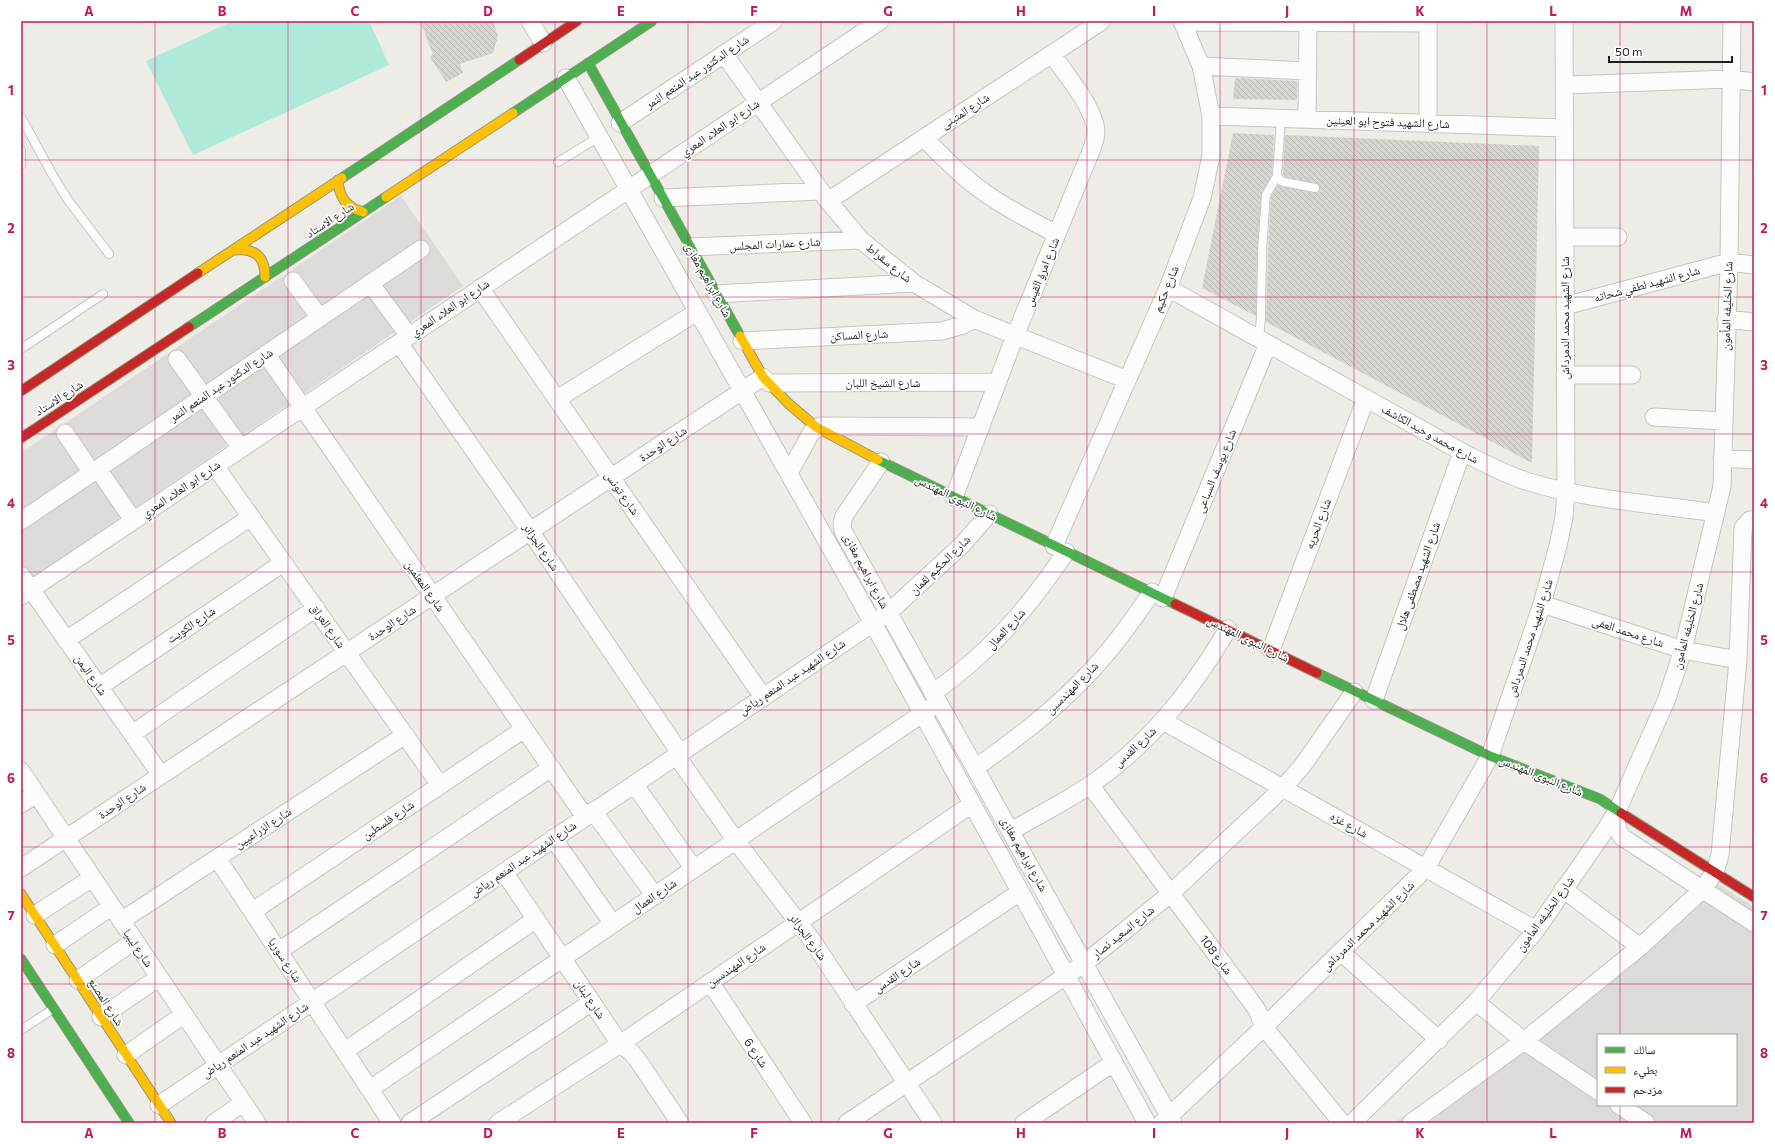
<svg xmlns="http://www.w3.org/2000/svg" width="1775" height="1144" font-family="Commissioner,'Noto Naskh Arabic',sans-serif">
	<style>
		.residential { fill: #dcdbd8; fill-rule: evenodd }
		.pitch { fill: #aee9d9 }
		.building { fill: url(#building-back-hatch) }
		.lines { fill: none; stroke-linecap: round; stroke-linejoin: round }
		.lane-casing { stroke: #c5c5c2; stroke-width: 10 }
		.street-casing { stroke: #c5c5c2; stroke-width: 19 }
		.fast-casing { stroke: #92977e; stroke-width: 11 }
		.slow-casing { stroke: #92977e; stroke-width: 11 }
		.jam-casing { stroke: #92977e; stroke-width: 11 }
		.lane { stroke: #fcfcfb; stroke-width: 8 }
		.street { stroke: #fcfcfb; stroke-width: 17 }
		.fast { stroke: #4caf50; stroke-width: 9 }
		.slow { stroke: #ffc107; stroke-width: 9 }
		.jam { stroke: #c62828; stroke-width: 9 }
		.grid { fill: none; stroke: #c2185b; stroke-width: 1; stroke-opacity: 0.55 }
		.labels { text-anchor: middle; stroke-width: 3.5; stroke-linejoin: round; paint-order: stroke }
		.street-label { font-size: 12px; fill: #1e1e1e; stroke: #fff }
		.neatline { fill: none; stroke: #c2185b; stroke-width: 1.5 }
		.grid-label { font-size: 13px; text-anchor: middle; font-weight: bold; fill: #c2185b }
	</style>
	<defs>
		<pattern id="building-back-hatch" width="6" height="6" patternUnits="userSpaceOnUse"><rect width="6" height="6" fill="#d6d4cf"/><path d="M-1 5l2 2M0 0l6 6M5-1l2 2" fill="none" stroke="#b7b6b1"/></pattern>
	</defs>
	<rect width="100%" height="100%" fill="#edece6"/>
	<path class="residential" d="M 401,196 L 463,286 L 21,585 L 21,453 Z
		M 1701,873 L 1754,907 L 1754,1123 L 1394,1123 L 1533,1024 L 1669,915 ZM 1598,1035 L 1736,1035 L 1736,1105 L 1598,1105 Z"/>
	<path class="pitch" d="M 233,21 L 369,21 L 389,65 L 193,155 L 146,61 Z"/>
	<path class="building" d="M 420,21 L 493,21 L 498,36 L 493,53 L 460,64 L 463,73 L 446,82 L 430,57 L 433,54 Z
		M 1235,78 L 1297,81 L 1297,100 L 1233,99 Z
		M 1233,133 L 1274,135 L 1272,174 L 1261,195 L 1257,251 L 1256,316 L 1202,288 Z
		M 1285,135 L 1539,146 L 1532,463 L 1266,322 L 1268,251 L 1271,197 L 1278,185 L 1314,193 L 1319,192 L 1320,189 L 1316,183 L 1285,177 L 1283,174 Z"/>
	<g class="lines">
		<defs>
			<path id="lane" d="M 21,117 L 52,174 L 68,200 L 109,254
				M 1281,119 L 1277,176 L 1281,181 L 1284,182 L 1315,188
				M 21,150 L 21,165
				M 558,162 L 599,137
				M 1259,339 L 1261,317 L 1262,251 L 1266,195 L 1277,176
				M 21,349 L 103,294
				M 21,1030 L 53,1009"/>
			<path id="street" d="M 530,21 L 543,43
				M 1182,22 L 1428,23
				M 724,54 L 828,201 L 861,240 L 884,259 L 914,283 L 974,319 L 1127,380
				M 1201,66 L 1308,71
				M 566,78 L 873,623 L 1147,1123
				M 1565,85 L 1731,79 L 1754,82
				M 1211,116 L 1564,128
				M 1307,119 L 1308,21
				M 620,123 L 774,21
				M 1428,123 L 1428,21
				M 924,138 C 944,158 964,179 988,195 C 1010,210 1033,222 1057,234
				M 663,198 L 821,191
				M 828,201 L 1102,21
				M 1565,237 L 1618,237
				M 690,247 L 861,240
				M 293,281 L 320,318
				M 370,283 L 409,336
				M 480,288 L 763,697
				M 1168,288 L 1462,452 C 1484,463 1506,475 1529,482 C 1588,500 1655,504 1716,513
				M 716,294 L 914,283
				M 1565,306 L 1729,262 L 1754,265
				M 1726,319 L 1754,322
				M 742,341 L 942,331 L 963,325 L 974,319
				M 399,343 L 530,531 L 680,753
				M 266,354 L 585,817
				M 177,359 L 241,448
				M 1565,375 L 1632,375
				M 769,383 L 997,382
				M 557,399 L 697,312
				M 1654,417 L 1723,421
				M 65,433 L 92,473
				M 1722,458 L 1754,460
				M 881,462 L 844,516 L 842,524 L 843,531 L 1173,1123
				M 215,466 L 440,785
				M 98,469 L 133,520
				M 789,473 L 811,433 L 820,426 L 981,427
				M 954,497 L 1015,336 L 1093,146 C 1095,139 1097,133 1095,125 C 1089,101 1066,75 1052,54
				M 21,521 L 421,249
				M 1054,546 L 1168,288 L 1202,198 L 1211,156 L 1211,116 L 1201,66 L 1182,21
				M 21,575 L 161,775
				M 21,596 L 880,21
				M 1163,598 L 1268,344
				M 1542,604 L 1683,650 L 1738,660
				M 66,640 L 251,517
				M 1271,650 L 1366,398
				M 99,687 L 283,563
				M 933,693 C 990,652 1027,610 1066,552
				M 1374,700 L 1462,452
				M 1163,721 L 1536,930
				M 132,734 L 316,608
				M 676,755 L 736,841 L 814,943 L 933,1123
				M 975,768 C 1016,739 1056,709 1090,672 C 1113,648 1133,620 1152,592
				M 21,771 L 257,1123
				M 634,784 L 694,869
				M 1090,785 L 1250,1000 L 1257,1010 L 1264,1027 L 1342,1123
				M 21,804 L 36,794
				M 1618,810 C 1614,820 1616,828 1622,837 L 1754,923
				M 593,811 L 655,896
				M 1011,831 C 1037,816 1065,802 1090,785 C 1149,745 1192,690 1228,629
				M 553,838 L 613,924
				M 217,858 L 392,1123
				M 21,868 L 763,377
				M 504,872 L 620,1044 L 632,1053 L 639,1062 L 680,1123
				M 1563,889 L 1640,947
				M 253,911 L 524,729
				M 35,915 L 92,878
				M 121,921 L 405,735
				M 55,945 L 111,907
				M 279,951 L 551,768
				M 1341,952 L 1439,1040
				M 78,980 L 134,941
				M 710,982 L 803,1123
				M 1476,1002 L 1524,1041 L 1598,1091
				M 853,1004 L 1020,892
				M 101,1017 L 158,978
				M 345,1051 L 536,919
				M 126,1055 L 183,1015
				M 370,1089 L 932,707
				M 159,1105 L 888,613 L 962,545 L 989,514
				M 1619,1105 L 1646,1123
				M 214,1123 L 243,1103
				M 410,1123 L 592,1002
				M 498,1123 L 620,1044 L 972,804
				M 847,1123 L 1085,963 L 1170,894 L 1283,788 L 1303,765 L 1354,692
				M 1024,1123 L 1113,1063
				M 1162,1123 L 1264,1027 L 1426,868 L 1490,756 L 1542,604 L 1558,546 L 1564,517 L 1566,492 L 1564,21
				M 1352,1123 L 1476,1002 L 1536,930 L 1606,829 L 1618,809 L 1666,701 L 1683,650 L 1722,486 L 1729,262 L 1732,21
				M 1411,1123 L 1524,1041 L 1640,947 L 1702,890 L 1715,872 L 1720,855 L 1738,660 L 1743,528 L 1750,520 L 1754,520"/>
			<path id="fast" d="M 588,63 L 740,336
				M 513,113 L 652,21
				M 342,178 L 519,60
				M 189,327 L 386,197
				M 878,460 L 1175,604
				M 1317,673 L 1490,756 L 1600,799 L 1621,813
				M 21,959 L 129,1123"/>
			<path id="slow" d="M 338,180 C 339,197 346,207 363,212
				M 386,197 L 513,113
				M 234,250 C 255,248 265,256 265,277
				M 198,273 L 342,178
				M 740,336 L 763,377 L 789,404 L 816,427 L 878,460
				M 21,894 L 171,1123"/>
			<path id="jam" d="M 519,60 L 577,21
				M 21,391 L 198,273
				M 21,438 L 189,327
				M 1175,604 L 1317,673
				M 1621,813 L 1754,897"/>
		</defs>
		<use href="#lane" class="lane-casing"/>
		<use href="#street" class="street-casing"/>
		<use href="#fast" class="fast-casing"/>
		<use href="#slow" class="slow-casing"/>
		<use href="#jam" class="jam-casing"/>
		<use href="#lane" class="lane"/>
		<use href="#street" class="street"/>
		<use href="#fast" class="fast"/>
		<use href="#slow" class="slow"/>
		<use href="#jam" class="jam"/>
	</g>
	<path class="grid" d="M 155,21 L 155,1123M 288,21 L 288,1123M 421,21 L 421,1123M 555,21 L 555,1123M 688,21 L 688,1123M 821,21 L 821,1123M 954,21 L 954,1123M 1087,21 L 1087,1123M 1220,21 L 1220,1123M 1354,21 L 1354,1123M 1487,21 L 1487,1123M 1620,21 L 1620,1035M 21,160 L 1754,160M 21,297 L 1754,297M 21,434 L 1754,434M 21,572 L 1754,572M 21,710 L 1754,710M 21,847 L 1754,847M 21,984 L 1754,984M 1620,1105 L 1620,1123"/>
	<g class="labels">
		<g class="street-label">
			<text transform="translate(697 72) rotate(-34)" y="4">شارع الدكتور عبد المنعم النمر</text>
			<text transform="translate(965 111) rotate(-33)" y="4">شارع المتبنى</text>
			<text transform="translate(1388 122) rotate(2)" y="4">شارع الشهيد فتوح ابو العينين</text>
			<text transform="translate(720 128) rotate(-34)" y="4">شارع ابو العلاء المعري</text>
			<text transform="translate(330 220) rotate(-33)" y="4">شارع الاستاد</text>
			<text transform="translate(775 244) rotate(-3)" y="4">شارع عمارات المجلس</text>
			<text transform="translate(889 263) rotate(39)" y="4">شارع سقراط</text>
			<text transform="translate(1042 272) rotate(-68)" y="4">شارع امرؤ القيس</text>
			<text transform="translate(708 280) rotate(61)" y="4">شارع ابراهيم مغازى</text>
			<text transform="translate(1647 284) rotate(-15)" y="4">شارع الشهيد لطفي شحاته</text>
			<text transform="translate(1166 289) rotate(-68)" y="4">شارع حكيم</text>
			<text transform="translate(1727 306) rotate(-88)" y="4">شارع الخليفه المأمون</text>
			<text transform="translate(450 308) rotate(-34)" y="4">شارع ابو العلاء المعري</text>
			<text transform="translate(1565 318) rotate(-90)" y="4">شارع الشهيد محمد الدمرداش</text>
			<text transform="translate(859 335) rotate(-3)" y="4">شارع المساكن</text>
			<text x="883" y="387">شارع الشيخ اللبان</text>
			<text transform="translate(221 385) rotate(-34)" y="4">شارع الدكتور عبد المنعم النمر</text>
			<text transform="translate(59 398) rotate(-33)" y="4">شارع الاستاد</text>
			<text transform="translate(1430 434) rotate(29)" y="4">شارع محمد وحيد الكاشف</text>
			<text transform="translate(663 444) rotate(-33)" y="4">شارع الوحدة</text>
			<text transform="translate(1216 471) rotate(-68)" y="4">شارع يوسف السباعى</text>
			<text transform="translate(181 489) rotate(-34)" y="4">شارع ابو العلاء المعري</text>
			<text transform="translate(622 493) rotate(55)" y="4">شارع تونس</text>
			<text transform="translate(956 498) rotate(26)" y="4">شارع النبوى المهندس</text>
			<text transform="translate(1318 524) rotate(-69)" y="4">شارع الحريه</text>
			<text transform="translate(541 547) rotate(56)" y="4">شارع الجزائر</text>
			<text transform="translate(940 565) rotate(-44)" y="4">شارع الحكيم لقمان</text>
			<text transform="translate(866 571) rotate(62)" y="4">شارع ابراهيم مغازى</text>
			<text transform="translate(1418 576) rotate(-71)" y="4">شارع الشهيد مصطفى هلال</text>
			<text transform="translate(425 586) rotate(55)" y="4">شارع المعلمين</text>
			<text transform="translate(392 623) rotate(-33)" y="4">شارع الوحدة</text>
			<text transform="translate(191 625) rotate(-34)" y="4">شارع الكويت</text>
			<text transform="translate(328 626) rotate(55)" y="4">شارع العراق</text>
			<text transform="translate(1688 626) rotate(-75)" y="4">شارع الخليفه المأمون</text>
			<text transform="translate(1006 629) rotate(-47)" y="4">شارع العمال</text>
			<text transform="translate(1628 632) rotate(18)" y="4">شارع محمد العفى</text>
			<text transform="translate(1530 638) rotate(-72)" y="4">شارع الشهيد محمد الدمرداش</text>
			<text transform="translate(1248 639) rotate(26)" y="4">شارع النبوى المهندس</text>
			<text transform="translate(91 675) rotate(55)" y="4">شارع اليمن</text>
			<text transform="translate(792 677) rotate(-34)" y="4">شارع الشهيد عبد المنعم رياض</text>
			<text transform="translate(1072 688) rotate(-45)" y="4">شارع المهندسين</text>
			<text transform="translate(1135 747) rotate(-43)" y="4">شارع القدس</text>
			<text transform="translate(1541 776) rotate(22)" y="4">شارع النبوى المهندس</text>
			<text transform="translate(122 801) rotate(-34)" y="4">شارع الوحدة</text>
			<text transform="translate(388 820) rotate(-34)" y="4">شارع فلسطين</text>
			<text transform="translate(1349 825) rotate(29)" y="4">شارع غزه</text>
			<text transform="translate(263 828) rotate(-33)" y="4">شارع الزراعيين</text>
			<text transform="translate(1024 854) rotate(61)" y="4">شارع ابراهيم مغازى</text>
			<text transform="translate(523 859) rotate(-34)" y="4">شارع الشهيد عبد المنعم رياض</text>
			<text transform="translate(654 896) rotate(-34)" y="4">شارع العمال</text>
			<text transform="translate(1545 914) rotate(-54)" y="4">شارع الخليفه المأمون</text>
			<text transform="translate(1368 926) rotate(-44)" y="4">شارع الشهيد محمد الدمرداش</text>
			<text transform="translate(1123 932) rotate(-39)" y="4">شارع السعيد نصار</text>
			<text transform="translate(808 937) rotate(54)" y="4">شارع الجزائر</text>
			<text transform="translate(138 948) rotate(56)" y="4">شارع ليبيا</text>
			<text transform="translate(1216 955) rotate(53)" y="4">شارع 108</text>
			<text transform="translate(285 960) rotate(57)" y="4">شارع سوريا</text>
			<text transform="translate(736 965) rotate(-34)" y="4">شارع المهندسين</text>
			<text transform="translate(897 975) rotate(-34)" y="4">شارع القدس</text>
			<text transform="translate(590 999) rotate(56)" y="4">شارع لبنان</text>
			<text transform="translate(106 1002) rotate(57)" y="4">شارع المصنع</text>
			<text transform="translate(255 1040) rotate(-34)" y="4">شارع الشهيد عبد المنعم رياض</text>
			<text transform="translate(756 1053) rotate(56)" y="4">شارع 6</text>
		</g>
	</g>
	<rect width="1775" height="1144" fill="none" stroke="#ffffff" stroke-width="44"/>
	<rect x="1597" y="1034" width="140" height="72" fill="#ffffff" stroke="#a5a5a5"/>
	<rect x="1605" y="1047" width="20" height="6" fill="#4caf50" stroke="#a5a5a5"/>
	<text x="1633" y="1054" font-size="12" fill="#1e1e1e">سالك</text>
	<rect x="1605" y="1067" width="20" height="6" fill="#ffc107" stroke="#a5a5a5"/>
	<text x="1633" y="1074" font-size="12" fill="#1e1e1e">بطيء</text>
	<rect x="1605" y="1087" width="20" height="6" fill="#c62828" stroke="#a5a5a5"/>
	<text x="1633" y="1094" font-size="12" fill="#1e1e1e">مزدحم</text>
	<path d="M1609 56v6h123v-6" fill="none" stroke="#1e1e1e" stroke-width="2"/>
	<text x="1615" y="56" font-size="12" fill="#1e1e1e" stroke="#ffffff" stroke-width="3" paint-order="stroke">50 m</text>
	<rect x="22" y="22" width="1731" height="1100" class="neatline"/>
	<g class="grid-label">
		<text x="89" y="16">A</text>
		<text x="222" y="16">B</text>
		<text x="355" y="16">C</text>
		<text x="488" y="16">D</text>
		<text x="621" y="16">E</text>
		<text x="754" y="16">F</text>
		<text x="888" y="16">G</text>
		<text x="1021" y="16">H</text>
		<text x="1154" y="16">I</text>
		<text x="1287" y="16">J</text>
		<text x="1420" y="16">K</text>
		<text x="1553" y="16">L</text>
		<text x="1686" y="16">M</text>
		<text x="11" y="95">1</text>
		<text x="1764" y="95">1</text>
		<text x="11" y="233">2</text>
		<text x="1764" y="233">2</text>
		<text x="11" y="370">3</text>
		<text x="1764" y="370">3</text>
		<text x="11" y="508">4</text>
		<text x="1764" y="508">4</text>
		<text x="11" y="645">5</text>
		<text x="1764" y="645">5</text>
		<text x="11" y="783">6</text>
		<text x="1764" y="783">6</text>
		<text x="11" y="920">7</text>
		<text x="1764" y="920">7</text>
		<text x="11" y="1058">8</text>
		<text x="1764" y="1058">8</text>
		<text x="89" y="1138">A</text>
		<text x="222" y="1138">B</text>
		<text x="355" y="1138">C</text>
		<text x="488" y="1138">D</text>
		<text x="621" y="1138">E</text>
		<text x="754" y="1138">F</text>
		<text x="888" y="1138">G</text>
		<text x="1021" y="1138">H</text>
		<text x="1154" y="1138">I</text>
		<text x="1287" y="1138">J</text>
		<text x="1420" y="1138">K</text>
		<text x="1553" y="1138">L</text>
		<text x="1686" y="1138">M</text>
	</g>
</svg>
